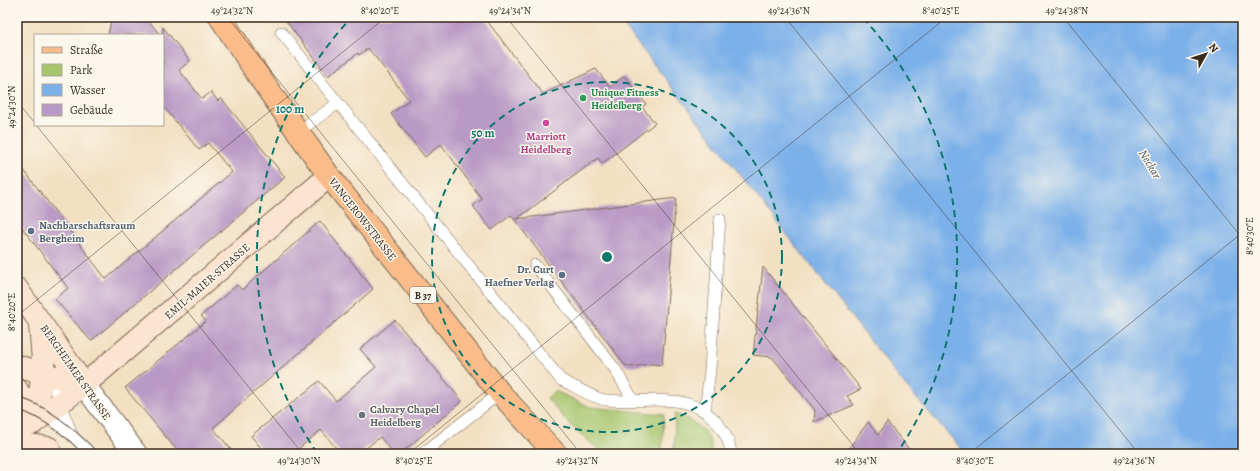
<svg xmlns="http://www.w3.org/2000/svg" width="1260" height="471" font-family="Alegreya,serif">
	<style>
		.green { fill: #a6c46c; stroke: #707745 }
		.water { fill: #7bb0e9; stroke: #5b6d84 }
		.building { fill: #b999c5 }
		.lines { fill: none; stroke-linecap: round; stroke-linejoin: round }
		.service-casing { stroke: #7b6a57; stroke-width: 12 }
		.tertiary-casing { stroke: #7b6a57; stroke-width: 24 }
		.secondary-casing { stroke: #7b6a57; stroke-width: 24 }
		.primary-casing { stroke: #7b6a57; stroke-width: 24 }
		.service { stroke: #fff; stroke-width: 11 }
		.tertiary { stroke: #fff; stroke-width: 22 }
		.secondary { stroke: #fde4d0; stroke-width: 22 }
		.primary { stroke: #f9bc8a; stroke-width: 22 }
		.tram { stroke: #3b2a1e; stroke-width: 1 }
		.ticks { fill: none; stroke: #3b2a1e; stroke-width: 1; stroke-opacity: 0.45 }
		.ring { fill: none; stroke: #0f766e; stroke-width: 2; stroke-dasharray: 7 5 }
		.leisure-dot { fill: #2e9e5b; stroke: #fbf7ec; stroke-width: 1.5 }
		.hotel-dot { fill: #d1479c; stroke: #fbf7ec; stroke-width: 1.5 }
		.service-dot { fill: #5c6f8a; stroke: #fbf7ec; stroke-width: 1.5 }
		.worship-dot { fill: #6b7280; stroke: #fbf7ec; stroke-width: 1.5 }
		.labels { text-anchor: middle; stroke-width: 3; stroke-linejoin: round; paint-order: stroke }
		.shield { fill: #fbf7ec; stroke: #75685c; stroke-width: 1 }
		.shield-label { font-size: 10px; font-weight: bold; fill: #3b2a1e }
		.leisure-label { font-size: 11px; font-weight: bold; fill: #27864d; stroke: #fbf7ec; text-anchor: start }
		.hotel-label { font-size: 11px; font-weight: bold; fill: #b23c85; stroke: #fbf7ec }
		.street-label { font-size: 11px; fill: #3b2a1e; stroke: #fbf7ec }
		.service-label { font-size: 11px; font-weight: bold; fill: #4e5e75; stroke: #fbf7ec; text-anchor: start }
		.worship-label { font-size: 11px; font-weight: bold; fill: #5b616d; stroke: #fbf7ec; text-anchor: start }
		.water-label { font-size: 12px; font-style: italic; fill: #515965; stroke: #fbf7ec }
		.centre { fill: #0f766e; stroke: #fbf7ec; stroke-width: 2 }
		.ring-label { font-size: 12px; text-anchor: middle; font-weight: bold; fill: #0f766e; stroke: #fbf7ec; stroke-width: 3; stroke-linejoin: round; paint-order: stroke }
		.neatline { fill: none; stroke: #3b2a1e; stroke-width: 1.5 }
		.ticks-label { font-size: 10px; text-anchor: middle; fill: #3b2a1e }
	</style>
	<rect width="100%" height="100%" fill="#fbf7ec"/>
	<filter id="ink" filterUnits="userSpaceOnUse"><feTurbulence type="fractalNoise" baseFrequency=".025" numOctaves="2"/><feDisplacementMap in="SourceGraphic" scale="8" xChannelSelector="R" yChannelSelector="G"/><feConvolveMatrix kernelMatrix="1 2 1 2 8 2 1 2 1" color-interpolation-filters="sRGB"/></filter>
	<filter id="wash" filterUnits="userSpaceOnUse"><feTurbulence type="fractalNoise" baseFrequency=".012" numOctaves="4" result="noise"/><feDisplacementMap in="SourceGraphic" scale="16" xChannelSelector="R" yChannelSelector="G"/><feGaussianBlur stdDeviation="0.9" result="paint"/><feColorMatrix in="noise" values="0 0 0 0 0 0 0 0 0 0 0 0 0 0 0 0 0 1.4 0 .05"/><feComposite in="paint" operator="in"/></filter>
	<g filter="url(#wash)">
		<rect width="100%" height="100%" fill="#f3e0c2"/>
		<path class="green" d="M 555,391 L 590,407 L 664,414 L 662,454 L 604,454 L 569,424 L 547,398 Z
			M 675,414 C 693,420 714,432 711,454 L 674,454 Z"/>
		<path class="water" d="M 617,17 L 1243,17 L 1243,454 L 966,454 L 903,383 Z"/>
		<g id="blocks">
			<path class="building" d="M 112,17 L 146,17 L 160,35 L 108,35 Z
				M 283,17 L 484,17 L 543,94 L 596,69 L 610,87 L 624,76 L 646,104 L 642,107 L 655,123 L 602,164 L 598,158 L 517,219 L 676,198 L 662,365 L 651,364 L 631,367 L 625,365 L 511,215 L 492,230 L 473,206 L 482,199 L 441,144 L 425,157 L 391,114 L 409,100 L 368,48 L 359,55 L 358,53 L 328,76 Z
				M 163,27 L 190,61 L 179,70 L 202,99 L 211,92 L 218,101 L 221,98 L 285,177 L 91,341 L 55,299 L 68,288 L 17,221 L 17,161 L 106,279 L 232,172 L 208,143 L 199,150 L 163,106 Z
				M 320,221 L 373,289 L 213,428 L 235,454 L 180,454 L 125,388 L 206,321 L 201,316 L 237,285 L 242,290 Z
				M 763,267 L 861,389 L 847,396 L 854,405 L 814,422 L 815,410 L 772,357 L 753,355 Z
				M 395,320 L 462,401 L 400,454 L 394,454 L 380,437 L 359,454 L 341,454 L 321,430 L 292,454 L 266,454 L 251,436 L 319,381 L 336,401 L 376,367 L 360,349 Z
				M 868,422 L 878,435 L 887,422 L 913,454 L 863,454 L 847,451 Z"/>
		</g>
	</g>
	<g filter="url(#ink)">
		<use href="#blocks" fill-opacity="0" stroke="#7b6a57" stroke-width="1"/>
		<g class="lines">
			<defs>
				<path id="service" d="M 281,32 L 561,380 C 573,385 594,399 606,400 C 643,404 684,390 714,419 C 723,429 730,441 731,454
					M 298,132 L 338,103
					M 535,265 L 615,369 L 633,400
					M 53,374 L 57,397 L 72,434
					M 705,411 L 710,370 L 720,219
					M 41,414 C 61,424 76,438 91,454
					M 422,454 L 500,393"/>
				<path id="tertiary" d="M 84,385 L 136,454"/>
				<path id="secondary" d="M 17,289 L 84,385
					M 17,366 L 84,385
					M 17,390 L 33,423
					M 33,423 L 44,372 L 40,324
					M 17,424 L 33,423 L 84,385 L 329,176
					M 17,443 L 49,448"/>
				<path id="primary" d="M 220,17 L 262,81 L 329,176 L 500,393 L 556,454"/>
			</defs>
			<use href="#service" class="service-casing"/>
			<use href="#tertiary" class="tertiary-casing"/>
			<use href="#secondary" class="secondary-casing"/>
			<use href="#primary" class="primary-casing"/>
			<use href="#service" class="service"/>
			<use href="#tertiary" class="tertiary"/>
			<use href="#secondary" class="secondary"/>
			<use href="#primary" class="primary"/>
			<path class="tram" d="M 17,397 C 50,406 75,430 99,454
				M 17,409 C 44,419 64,434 83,454"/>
		</g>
	</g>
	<path class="ticks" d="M 227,17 L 581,454M 506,17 L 860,454M 785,17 L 1139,454M 1063,17 L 1243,239M 17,101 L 35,123M 36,125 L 303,454M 17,316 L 386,17M 17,445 L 24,454M 408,454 L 947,17M 969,454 L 1243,232"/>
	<g class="ring">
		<circle cx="607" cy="257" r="175"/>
		<path d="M317 453A350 350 0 0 1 351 18M863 18A350 350 0 0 1 897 453"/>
	</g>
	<circle class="leisure-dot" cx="583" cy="98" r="4"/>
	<circle class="hotel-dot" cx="546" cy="123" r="4"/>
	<g class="service-dot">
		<circle cx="31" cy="231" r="4"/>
		<circle cx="562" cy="275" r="4"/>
	</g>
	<circle class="worship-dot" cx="362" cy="415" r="4"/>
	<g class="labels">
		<rect class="shield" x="410" y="287" width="26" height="16" rx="3"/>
		<g class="shield-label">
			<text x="423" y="299">B 37</text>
		</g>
		<g class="leisure-label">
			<text x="591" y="96">Unique Fitness<tspan x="591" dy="13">Heidelberg</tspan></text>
		</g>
		<g class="hotel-label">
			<text x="546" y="140">Marriott<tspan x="546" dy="13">Heidelberg</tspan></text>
		</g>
		<g class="street-label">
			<text transform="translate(363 219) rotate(52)" y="4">VANGEROWSTRASSE</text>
			<text transform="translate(207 281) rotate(-41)" y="4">EMIL-MAIER-STRASSE</text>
			<text transform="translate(76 372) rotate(55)" y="4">BERGHEIMER STRASSE</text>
		</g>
		<g class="service-label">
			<text x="39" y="229">Nachbarschaftsraum<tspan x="39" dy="13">Bergheim</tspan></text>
			<text x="554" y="273" text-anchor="end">Dr. Curt<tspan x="554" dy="13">Haefner Verlag</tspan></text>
		</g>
		<g class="worship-label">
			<text x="370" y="413">Calvary Chapel<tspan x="370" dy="13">Heidelberg</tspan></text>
		</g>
		<g class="water-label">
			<text transform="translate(1150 164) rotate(59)" y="4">Neckar</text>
		</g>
	</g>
	<circle cx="607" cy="257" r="6" class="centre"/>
	<g class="ring-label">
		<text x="290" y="113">100 m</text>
		<text x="483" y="137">50 m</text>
	</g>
	<rect width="1260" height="471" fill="none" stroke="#fbf7ec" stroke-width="44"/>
	<rect x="34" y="34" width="130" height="92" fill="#fbf7ec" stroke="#aea59a"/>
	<rect x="42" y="47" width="20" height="6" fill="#f9bc8a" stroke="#aea59a"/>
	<text x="70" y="54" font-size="12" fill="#3b2a1e">Straße</text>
	<rect x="42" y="64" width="20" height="12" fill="#a6c46c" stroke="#aea59a"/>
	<text x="70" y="74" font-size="12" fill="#3b2a1e">Park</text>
	<rect x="42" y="84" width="20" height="12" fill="#7bb0e9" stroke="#aea59a"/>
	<text x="70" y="94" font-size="12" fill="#3b2a1e">Wasser</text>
	<rect x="42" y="104" width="20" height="12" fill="#b999c5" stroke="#aea59a"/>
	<text x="70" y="114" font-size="12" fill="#3b2a1e">Gebäude</text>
	<g transform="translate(1206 54) rotate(51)" stroke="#fbf7ec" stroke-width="3" paint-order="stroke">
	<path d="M0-3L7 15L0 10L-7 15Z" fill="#3b2a1e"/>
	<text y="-6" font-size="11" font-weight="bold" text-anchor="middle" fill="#3b2a1e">N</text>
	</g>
	<rect x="22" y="22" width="1216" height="427" class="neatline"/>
	<g class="ticks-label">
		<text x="232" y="14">49°24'32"N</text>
		<text x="380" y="14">8°40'20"E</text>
		<text x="510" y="14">49°24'34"N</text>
		<text x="789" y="14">49°24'36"N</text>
		<text x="941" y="14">8°40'25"E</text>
		<text x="1067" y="14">49°24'38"N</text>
		<text transform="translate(11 107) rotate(-90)" y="4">49°24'30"N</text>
		<text transform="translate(1249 236) rotate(-90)" y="4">8°40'30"E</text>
		<text transform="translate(11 312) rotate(-90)" y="4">8°40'20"E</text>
		<text x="299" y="464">49°24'30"N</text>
		<text x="414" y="464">8°40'25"E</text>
		<text x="577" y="464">49°24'32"N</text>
		<text x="856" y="464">49°24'34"N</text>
		<text x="975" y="464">8°40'30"E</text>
		<text x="1134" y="464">49°24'36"N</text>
	</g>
</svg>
